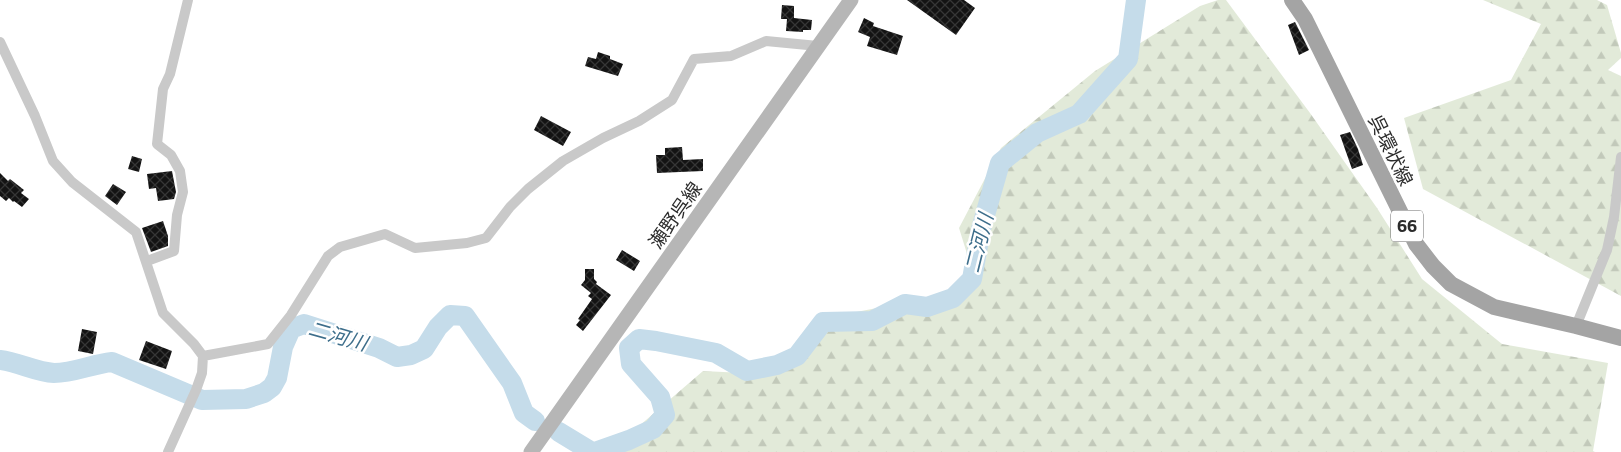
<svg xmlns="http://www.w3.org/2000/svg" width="1621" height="452" font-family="'Titillium Web','Noto Sans JP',sans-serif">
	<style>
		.forest { fill: url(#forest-firs) }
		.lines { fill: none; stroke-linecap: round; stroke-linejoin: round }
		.river { stroke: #c5dcea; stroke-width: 20 }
		.building { fill: url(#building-cross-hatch) }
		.minor { stroke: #c9c9c9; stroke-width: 10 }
		.secondary { stroke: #b6b6b6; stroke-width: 15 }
		.primary { stroke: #a4a4a4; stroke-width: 16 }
		.labels { text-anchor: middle; stroke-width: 5; stroke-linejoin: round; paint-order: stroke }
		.shield { fill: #fff; stroke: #6b6b6b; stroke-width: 1 }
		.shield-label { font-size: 18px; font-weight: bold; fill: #2c2c2c }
		.street-label { font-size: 19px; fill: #2c2c2c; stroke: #fff }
		.water-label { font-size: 20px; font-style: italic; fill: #3d6e8b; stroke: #fff }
	</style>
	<defs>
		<pattern id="forest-firs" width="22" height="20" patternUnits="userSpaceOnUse" patternTransform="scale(1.25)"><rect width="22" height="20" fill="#e2ead9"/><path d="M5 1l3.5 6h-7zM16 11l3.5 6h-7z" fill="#c2c9ba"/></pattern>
		<pattern id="building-cross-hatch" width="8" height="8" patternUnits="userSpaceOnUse" patternTransform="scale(1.25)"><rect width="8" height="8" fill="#131313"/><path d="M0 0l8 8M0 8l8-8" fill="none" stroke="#363636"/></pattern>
	</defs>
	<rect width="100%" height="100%" fill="#fff"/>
	<path class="forest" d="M 1218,0 L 1226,0 L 1310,113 L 1377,208 L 1422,279 L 1502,344 L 1608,363 L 1593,451 L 1595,452 L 600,452 L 617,445 L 703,371 L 766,374 L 820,319 L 908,302 L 938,303 L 973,273 L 959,228 L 1001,148 L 1095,71 L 1200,6 Z
		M 1483,0 L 1597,0 L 1607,5 L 1621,53 L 1621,58 L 1608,70 L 1621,76 L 1621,296 L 1423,189 L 1404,118 L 1511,80 L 1541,24 Z"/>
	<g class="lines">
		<path class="river" d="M 0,360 C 18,362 36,372 54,373 C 74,373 92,364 112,362 L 202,400 L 246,399 L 264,393 L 272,387 L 277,378 L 283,347 L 291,329 L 304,324 L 379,348 L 397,357 L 411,355 L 424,349 L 438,327 L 450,315 L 465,316 L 512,383 L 524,413 L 535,421
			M 559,432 L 592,452
			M 595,452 L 629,440 L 653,429 L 665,415 L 660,397 L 631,364 L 629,348 L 639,339 L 656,341 L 716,353 L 747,371 L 777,365 L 797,356 L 823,322 L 872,321 L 905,304 L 927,307 L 953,298 L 972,279 L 981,229 L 1000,163 L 1037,133 L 1079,114 L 1128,59 L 1136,0"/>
	</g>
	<path class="building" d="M 907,0 L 964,0 L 975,8 L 956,35 Z
		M 782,5 L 794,6 L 794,18 L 812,20 L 811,30 L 803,30 L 803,32 L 786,31 L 787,19 L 781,19 Z
		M 864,18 L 874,23 L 873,26 L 903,36 L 897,55 L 867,46 L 870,37 L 858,32 Z
		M 1295,22 L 1309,50 L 1299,55 L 1288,25 Z
		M 598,52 L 610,56 L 610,59 L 623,64 L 618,76 L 585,66 L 588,57 L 596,59 Z
		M 541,116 L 571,132 L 563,146 L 534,130 Z
		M 1350,132 L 1358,149 L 1363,165 L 1352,169 L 1340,135 Z
		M 682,147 L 683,160 L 703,159 L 703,171 L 657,173 L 656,155 L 665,155 L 665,148 Z
		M 132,156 L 142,159 L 139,172 L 128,169 Z
		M 172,171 L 176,192 L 174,199 L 158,201 L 156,188 L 149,189 L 147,174 Z
		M 0,173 L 8,181 L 10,179 L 24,190 L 21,193 L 29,199 L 22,207 L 14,201 L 13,202 L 9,198 L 6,201 L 0,196 Z
		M 113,184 L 126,192 L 117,205 L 105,196 Z
		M 163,221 L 168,236 L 168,246 L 151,252 L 142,228 Z
		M 622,250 L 640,261 L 634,271 L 616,260 Z
		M 585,269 L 594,269 L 594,279 L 597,282 L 596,284 L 611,295 L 583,331 L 576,325 L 580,320 L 578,319 L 592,299 L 588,296 L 591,293 L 581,285 L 585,280 Z
		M 82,329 L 97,332 L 93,354 L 78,351 Z
		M 146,341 L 172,351 L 166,369 L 139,360 Z"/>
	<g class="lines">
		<path class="minor" d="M 0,42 L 35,116 L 53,161 L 72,182 L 136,232 L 163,313 L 194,344 L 203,356 L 202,373 L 196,390 L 168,452
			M 147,261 L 174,251 L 177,215 L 183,192 L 180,171 L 171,155 L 157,144 L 163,89 L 170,74 L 188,0
			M 1576,326 L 1607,250 L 1614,217 L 1621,157
			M 203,356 L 268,344 L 291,315 L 328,256 L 340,247 L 385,234 L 415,248 L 467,243 L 486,238 L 510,207 L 528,189 L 563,161 L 603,138 L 639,121 L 672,100 L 694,59 L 731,56 L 766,41 L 818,46"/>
		<path class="secondary" d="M 531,452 L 851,0"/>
		<path class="primary" d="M 1292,0 L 1305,19 L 1416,244 L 1433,266 L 1451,284 L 1494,307 L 1576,326 L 1621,338"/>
	</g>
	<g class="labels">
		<rect class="shield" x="1391" y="210.5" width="32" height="31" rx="4"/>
		<g class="shield-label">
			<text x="1407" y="232">66</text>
		</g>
		<g class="street-label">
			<text transform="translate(1391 150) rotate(64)" y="7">呉環状線</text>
			<text transform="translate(675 215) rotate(-55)" y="7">瀬野呉線</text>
		</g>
		<g class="water-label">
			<text transform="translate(979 243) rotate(-76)" y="7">二河川</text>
			<text transform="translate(338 336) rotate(16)" y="7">二河川</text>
		</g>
	</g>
</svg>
